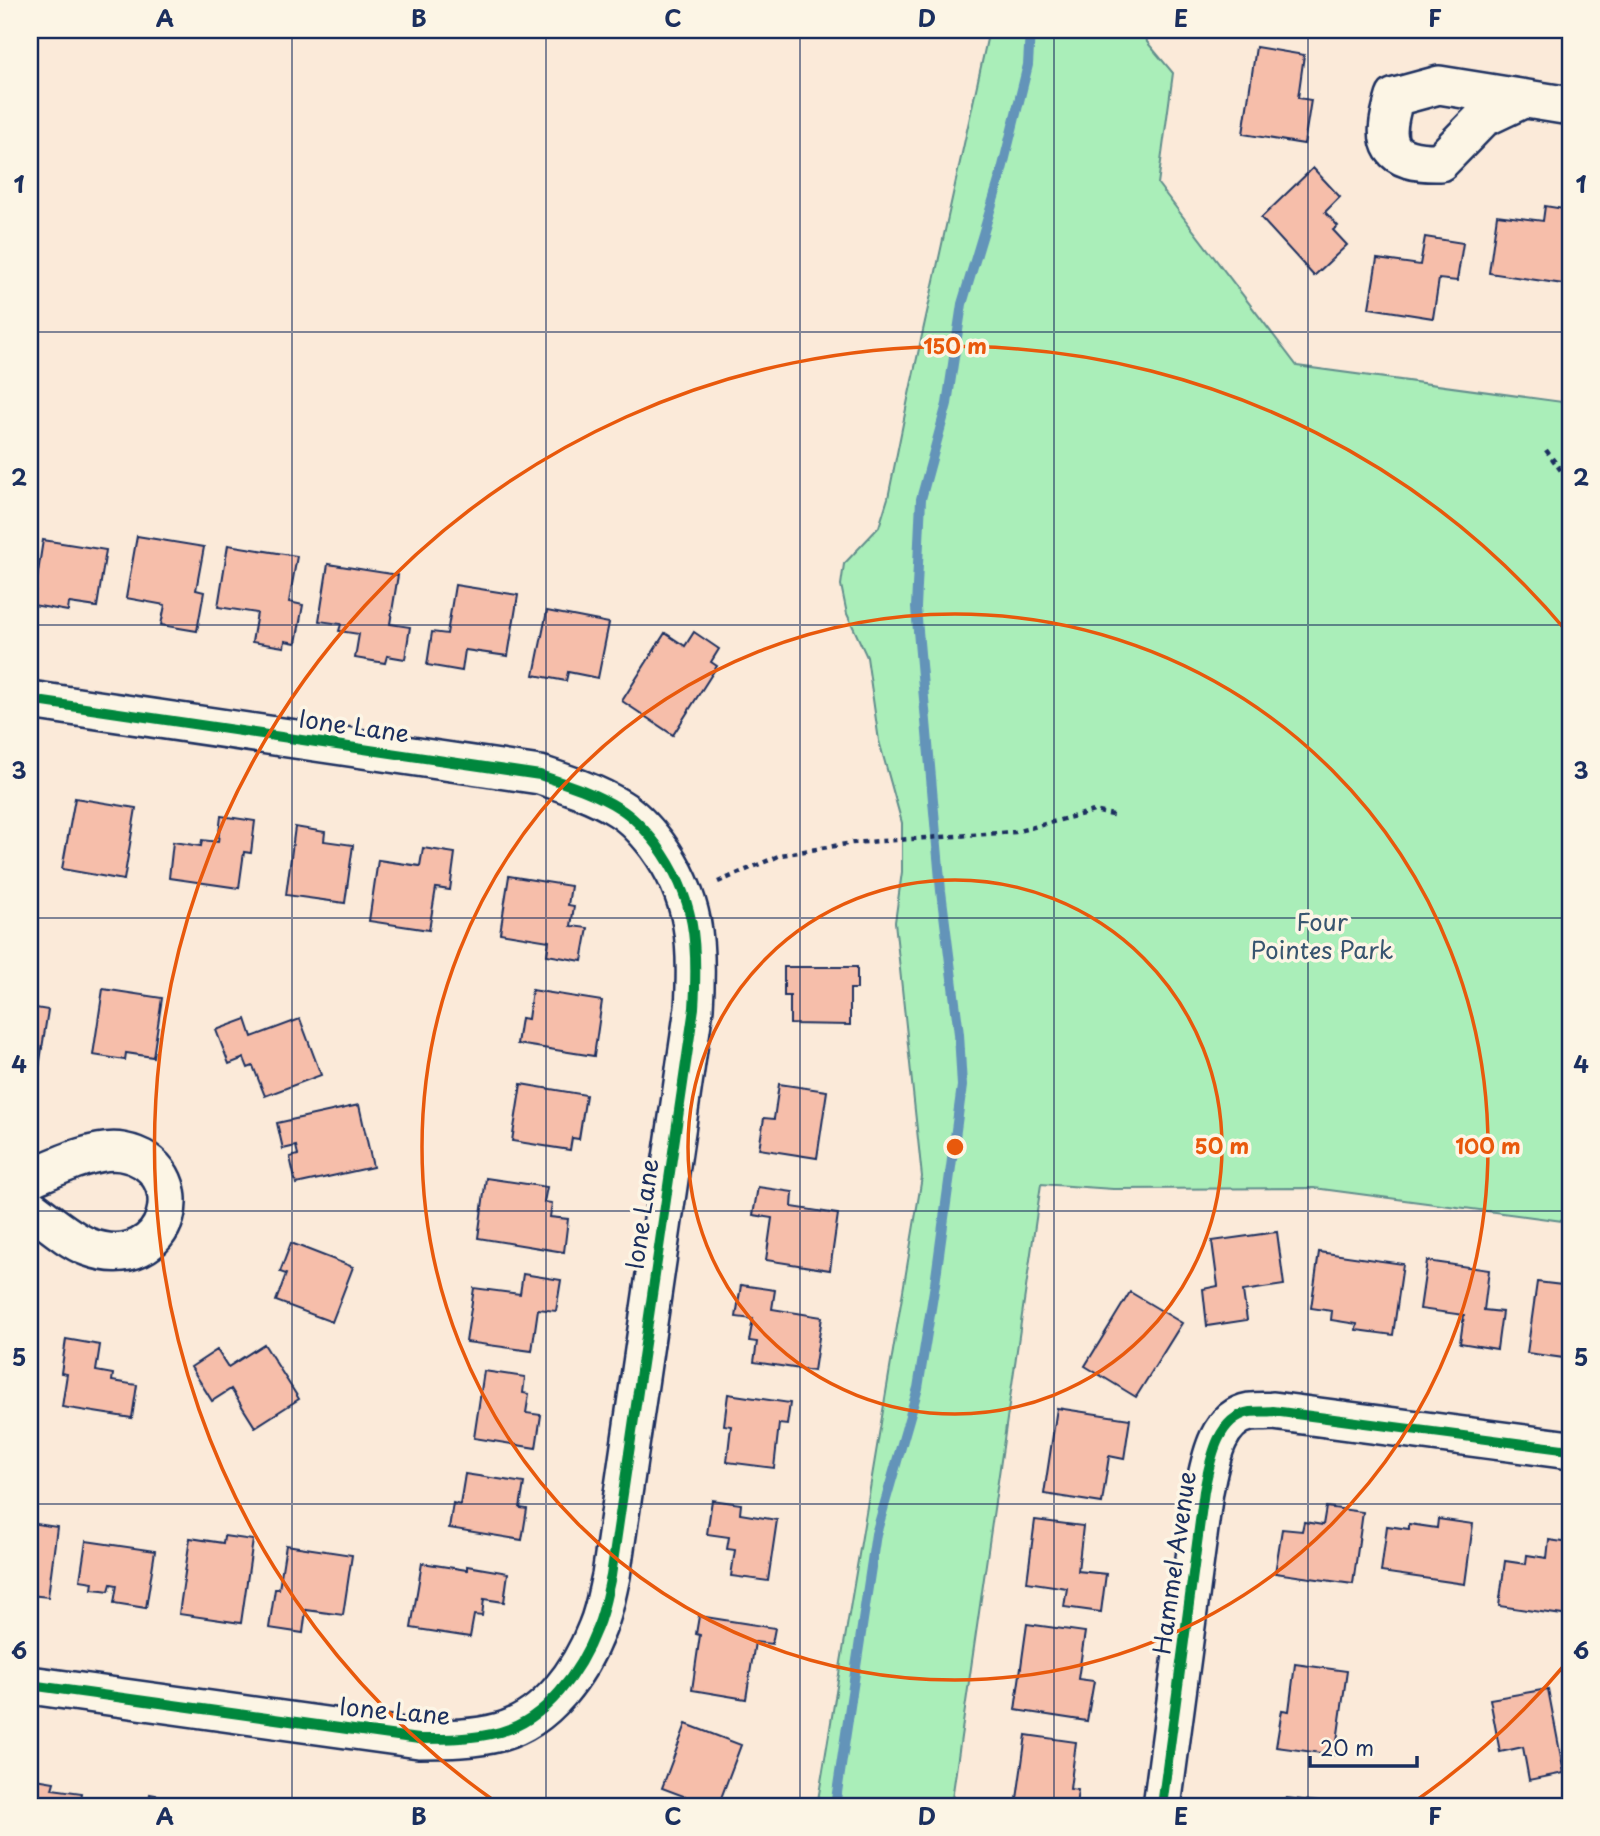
<svg xmlns="http://www.w3.org/2000/svg" width="1600" height="1836" font-family="'Playpen Sans',sans-serif">
	<style>
		.green { fill: #aaeeb9; stroke: #628e8c; stroke-width: 2 }
		.lines { fill: none; stroke-linecap: round; stroke-linejoin: round }
		.stream { stroke: #6394b9; stroke-width: 10 }
		.building { fill: #f6beaa; stroke: #1b2f5e; stroke-width: 2 }
		.street-casing { stroke: #1b2f5e; stroke-width: 42 }
		.path { stroke: #1b2f5e; stroke-width: 4.5; stroke-dasharray: 5 5; stroke-linecap: butt }
		.street { stroke: #fcf5e5; stroke-width: 37 }
		.cycleway-casing { stroke: #fcf5e5; stroke-width: 15 }
		.cycleway { stroke: #00873e; stroke-width: 10 }
		.grid { fill: none; stroke: #1b2f5e; stroke-width: 2; stroke-opacity: 0.55 }
		.ring { fill: none; stroke: #e8590c; stroke-width: 3.5 }
		.labels { text-anchor: middle; stroke-width: 7; stroke-linejoin: round; paint-order: stroke }
		.street-label { font-size: 24px; fill: #1b2f5e; stroke: #fcf5e5 }
		.park-label { font-size: 24px; fill: #385570; stroke: #fcf5e5 }
		.centre { fill: #e8590c; stroke: #fcf5e5; stroke-width: 3.5 }
		.ring-label { font-size: 21px; text-anchor: middle; font-weight: bold; fill: #e8590c; stroke: #fcf5e5; stroke-width: 7; stroke-linejoin: round; paint-order: stroke }
		.neatline { fill: none; stroke: #1b2f5e; stroke-width: 2.5 }
		.grid-label { font-size: 23px; text-anchor: middle; font-weight: bold; fill: #1b2f5e }
	</style>
	<rect width="100%" height="100%" fill="#fbead9"/>
	<filter id="ink" filterUnits="userSpaceOnUse"><feTurbulence type="fractalNoise" baseFrequency=".0143" numOctaves="2"/><feDisplacementMap in="SourceGraphic" scale="14" xChannelSelector="R" yChannelSelector="G"/><feConvolveMatrix kernelMatrix="1 2 1 2 8 2 1 2 1" color-interpolation-filters="sRGB"/></filter>
	<g filter="url(#ink)">
		<path class="green" d="M 989,30 L 1145,30 L 1147,42 L 1173,73 L 1158,184 L 1297,366 L 1570,403 L 1570,1222 L 1314,1188 L 1113,1189 L 1041,1184 L 951,1806 L 817,1806 L 922,1177 L 895,922 L 902,872 L 902,823 L 879,741 L 867,657 L 847,614 L 841,585 L 844,564 L 879,527 L 888,498 L 908,399 Z"/>
		<g class="lines">
			<path class="stream" d="M 835,1806 L 876,1534 L 918,1388 L 935,1284 L 962,1086 L 959,1034 L 941,891 L 916,608 L 921,499 L 947,404 L 962,304 L 1001,174 L 1028,65 L 1030,30"/>
		</g>
		<path class="building" d="M 1256,47 L 1304,55 L 1298,98 L 1311,100 L 1304,144 L 1243,134 Z
			M 1313,168 L 1340,197 L 1325,212 L 1338,226 L 1333,230 L 1347,245 L 1314,276 L 1261,218 Z
			M 1545,206 L 1570,210 L 1570,285 L 1489,273 L 1497,215 L 1543,221 Z
			M 1425,237 L 1463,243 L 1457,281 L 1439,279 L 1433,318 L 1369,308 L 1377,259 L 1420,265 Z
			M 137,536 L 204,547 L 196,590 L 204,592 L 197,631 L 161,625 L 165,605 L 126,598 Z
			M 43,540 L 106,550 L 97,607 L 69,603 L 68,611 L 33,605 Z
			M 228,545 L 297,556 L 289,602 L 303,605 L 296,643 L 285,641 L 284,647 L 252,642 L 257,613 L 218,607 Z
			M 328,564 L 398,575 L 390,624 L 410,627 L 405,659 L 387,656 L 385,663 L 355,658 L 359,634 L 339,631 L 341,624 L 319,621 Z
			M 455,585 L 518,595 L 508,656 L 465,650 L 462,671 L 427,665 L 432,632 L 447,634 Z
			M 547,611 L 609,623 L 598,678 L 568,672 L 566,681 L 534,675 Z
			M 694,632 L 719,649 L 711,662 L 717,666 L 673,735 L 622,701 L 665,633 L 685,646 Z
			M 75,798 L 136,808 L 124,880 L 62,869 Z
			M 221,816 L 255,821 L 251,853 L 244,852 L 239,888 L 169,878 L 173,842 L 201,846 L 202,840 L 218,842 Z
			M 295,827 L 325,832 L 324,841 L 353,845 L 345,903 L 286,895 Z
			M 423,848 L 455,853 L 450,890 L 436,888 L 429,930 L 369,921 L 378,860 L 420,866 Z
			M 509,876 L 571,886 L 568,905 L 574,906 L 571,926 L 588,928 L 582,961 L 547,955 L 549,941 L 500,933 Z
			M 784,967 L 857,967 L 857,989 L 850,989 L 850,1025 L 790,1024 L 790,996 L 784,996 Z
			M 103,989 L 162,998 L 153,1057 L 126,1053 L 125,1060 L 93,1055 Z
			M 532,990 L 602,1001 L 594,1056 L 517,1044 L 521,1018 L 528,1019 Z
			M 30,1007 L 48,1010 L 38,1074 L 30,1073 Z
			M 246,1019 L 252,1037 L 300,1019 L 321,1075 L 265,1096 L 253,1066 L 248,1068 L 244,1058 L 229,1064 L 216,1030 Z
			M 521,1084 L 586,1095 L 579,1139 L 572,1138 L 570,1150 L 512,1141 Z
			M 779,1084 L 827,1091 L 817,1158 L 759,1149 L 764,1118 L 774,1119 Z
			M 359,1105 L 373,1167 L 296,1184 L 290,1157 L 298,1155 L 296,1146 L 283,1149 L 277,1123 Z
			M 486,1178 L 547,1187 L 544,1202 L 552,1203 L 550,1217 L 568,1219 L 564,1252 L 478,1238 Z
			M 758,1187 L 793,1192 L 792,1207 L 838,1214 L 830,1270 L 766,1260 L 772,1218 L 753,1215 Z
			M 1277,1232 L 1284,1285 L 1243,1291 L 1247,1320 L 1207,1326 L 1203,1289 L 1218,1286 L 1212,1241 Z
			M 291,1243 L 353,1267 L 332,1322 L 276,1301 L 286,1274 L 280,1272 Z
			M 1319,1252 L 1403,1264 L 1393,1335 L 1356,1330 L 1357,1324 L 1331,1320 L 1332,1311 L 1311,1308 Z
			M 1427,1261 L 1489,1270 L 1484,1310 L 1502,1312 L 1497,1349 L 1460,1343 L 1464,1315 L 1420,1309 Z
			M 523,1274 L 561,1280 L 556,1311 L 538,1309 L 532,1351 L 466,1342 L 474,1288 L 520,1294 Z
			M 1537,1282 L 1570,1286 L 1570,1341 L 1566,1340 L 1564,1358 L 1527,1353 Z
			M 741,1285 L 775,1290 L 772,1309 L 822,1317 L 814,1371 L 754,1362 L 757,1342 L 749,1341 L 753,1319 L 736,1317 Z
			M 1130,1292 L 1182,1323 L 1136,1397 L 1085,1366 Z
			M 66,1339 L 100,1345 L 96,1371 L 113,1374 L 112,1381 L 137,1385 L 132,1418 L 62,1407 L 67,1374 L 61,1373 Z
			M 264,1344 L 299,1399 L 255,1427 L 231,1389 L 212,1401 L 191,1367 L 217,1350 L 228,1367 Z
			M 484,1371 L 525,1377 L 523,1393 L 529,1394 L 526,1413 L 541,1415 L 536,1448 L 474,1438 Z
			M 728,1394 L 790,1403 L 787,1425 L 779,1424 L 774,1468 L 727,1462 L 731,1426 L 724,1425 Z
			M 1057,1408 L 1130,1419 L 1124,1459 L 1109,1456 L 1102,1503 L 1044,1494 Z
			M 465,1474 L 524,1483 L 520,1508 L 527,1509 L 522,1540 L 449,1528 L 453,1503 L 460,1505 Z
			M 712,1500 L 741,1504 L 740,1514 L 777,1520 L 768,1581 L 731,1576 L 735,1550 L 727,1549 L 729,1537 L 707,1534 Z
			M 1326,1507 L 1363,1512 L 1353,1584 L 1275,1573 L 1282,1529 L 1302,1531 L 1304,1522 L 1323,1525 Z
			M 1438,1519 L 1473,1524 L 1465,1584 L 1381,1572 L 1387,1526 L 1409,1529 L 1409,1524 L 1437,1528 Z
			M 1035,1520 L 1083,1526 L 1078,1571 L 1106,1574 L 1101,1612 L 1064,1607 L 1067,1588 L 1027,1582 Z
			M 30,1523 L 57,1527 L 48,1597 L 30,1595 Z
			M 224,1536 L 253,1540 L 241,1623 L 179,1614 L 190,1538 L 223,1543 Z
			M 1549,1540 L 1570,1543 L 1570,1616 L 1499,1606 L 1505,1561 L 1526,1564 L 1527,1555 L 1547,1558 Z
			M 86,1541 L 155,1551 L 146,1608 L 114,1603 L 117,1585 L 111,1584 L 109,1591 L 102,1590 L 92,1589 L 93,1582 L 80,1580 Z
			M 286,1545 L 352,1555 L 343,1615 L 306,1610 L 303,1633 L 269,1628 L 275,1589 L 279,1589 Z
			M 422,1563 L 467,1570 L 467,1566 L 508,1573 L 504,1602 L 484,1599 L 482,1616 L 474,1615 L 470,1637 L 411,1628 Z
			M 699,1616 L 775,1628 L 772,1644 L 755,1642 L 746,1699 L 692,1690 L 700,1635 L 696,1634 Z
			M 1027,1624 L 1085,1632 L 1078,1679 L 1094,1681 L 1087,1721 L 1015,1710 Z
			M 1295,1664 L 1347,1671 L 1335,1755 L 1276,1747 L 1282,1710 L 1289,1711 Z
			M 1548,1689 L 1564,1773 L 1529,1780 L 1523,1747 L 1500,1752 L 1490,1699 Z
			M 686,1724 L 741,1745 L 718,1806 L 710,1806 L 662,1788 Z
			M 1026,1735 L 1076,1742 L 1070,1789 L 1078,1790 L 1076,1806 L 1016,1806 Z
			M 30,1778 L 54,1782 L 52,1789 L 82,1793 L 80,1806 L 30,1806 Z
			M 150,1794 L 187,1801 L 186,1806 L 148,1806 Z
			M 1286,1798 L 1334,1804 L 1334,1806 L 1285,1806 Z"/>
		<g class="lines">
			<defs>
				<path id="street" d="M 1523,99 L 1483,118 L 1440,162 C 1388,163 1380,145 1395,97 L 1439,85 L 1570,106
					M 30,700 L 540,775 C 567,784 595,793 619,808 C 634,817 647,832 657,845 C 696,898 698,945 694,1008 L 611,1576 C 607,1593 604,1612 597,1628 C 580,1672 547,1719 500,1732 C 474,1739 447,1739 419,1739 L 30,1685
					M 30,1178 C 54,1168 96,1147 122,1152 C 198,1166 172,1278 88,1247 C 69,1240 47,1220 30,1208
					M 1162,1806 L 1204,1491 C 1210,1463 1216,1418 1250,1412 C 1258,1411 1266,1412 1273,1411 L 1570,1450"/>
			</defs>
			<use href="#street" class="street-casing"/>
			<path class="path" d="M 1546,450 L 1570,483
				M 718,882 L 781,855 L 852,843 L 1015,832 L 1094,811 L 1113,815"/>
			<use href="#street" class="street"/>
			<defs>
				<path id="cycleway" d="M 30,700 L 540,775 C 567,784 595,793 619,808 C 634,817 647,832 657,845 C 696,898 698,945 694,1008 L 611,1576 C 607,1593 604,1612 597,1628 C 580,1672 547,1719 500,1732 C 474,1739 447,1739 419,1739 L 30,1685
					M 1162,1806 L 1204,1491 C 1210,1463 1216,1418 1250,1412 C 1258,1411 1266,1412 1273,1411 L 1570,1450"/>
			</defs>
			<use href="#cycleway" class="cycleway-casing"/>
			<use href="#cycleway" class="cycleway"/>
		</g>
	</g>
	<path class="grid" d="M 292,30 L 292,1806M 546,30 L 546,1806M 800,30 L 800,1806M 1054,30 L 1054,1806M 1308,30 L 1308,1806M 30,332 L 1570,332M 30,625 L 1570,625M 30,918 L 1570,918M 30,1211 L 1570,1211M 30,1504 L 1570,1504"/>
	<g class="ring">
		<circle cx="955" cy="1147" r="267"/>
		<circle cx="955" cy="1147" r="533"/>
		<path d="M1568 1661A800 800 0 0 1 1414 1802M496 1802A800 800 0 1 1 1568 633"/>
	</g>
	<g class="labels">
		<g class="street-label">
			<text transform="translate(354 727) rotate(8)" y="8">Ione Lane</text>
			<text transform="translate(643 1214) rotate(-82)" y="8">Ione Lane</text>
			<text transform="translate(1175 1563) rotate(-82)" y="8">Hammel Avenue</text>
			<text transform="translate(395 1712) rotate(5)" y="8">Ione Lane</text>
		</g>
		<g class="park-label">
			<text x="1322" y="931">Four<tspan x="1322" dy="28">Pointes Park</tspan></text>
		</g>
	</g>
	<circle cx="955" cy="1147" r="10" class="centre"/>
	<g class="ring-label">
		<text x="955" y="354">150 m</text>
		<text x="1222" y="1154">50 m</text>
		<text x="1488" y="1154">100 m</text>
	</g>
	<rect width="1600" height="1836" fill="none" stroke="#fcf5e5" stroke-width="77"/>
	<path d="M1310 1756v10h107v-10" fill="none" stroke="#1b2f5e" stroke-width="3.5"/>
	<text x="1320" y="1756" font-size="21" fill="#1b2f5e" stroke="#fcf5e5" stroke-width="5" paint-order="stroke">20 m</text>
	<rect x="38" y="38" width="1524" height="1760" class="neatline"/>
	<g class="grid-label">
		<text x="165" y="27">A</text>
		<text x="419" y="27">B</text>
		<text x="673" y="27">C</text>
		<text x="927" y="27">D</text>
		<text x="1181" y="27">E</text>
		<text x="1435" y="27">F</text>
		<text x="19" y="193">1</text>
		<text x="1581" y="193">1</text>
		<text x="19" y="486">2</text>
		<text x="1581" y="486">2</text>
		<text x="19" y="779">3</text>
		<text x="1581" y="779">3</text>
		<text x="19" y="1073">4</text>
		<text x="1581" y="1073">4</text>
		<text x="19" y="1366">5</text>
		<text x="1581" y="1366">5</text>
		<text x="19" y="1659">6</text>
		<text x="1581" y="1659">6</text>
		<text x="165" y="1825">A</text>
		<text x="419" y="1825">B</text>
		<text x="673" y="1825">C</text>
		<text x="927" y="1825">D</text>
		<text x="1181" y="1825">E</text>
		<text x="1435" y="1825">F</text>
	</g>
</svg>
